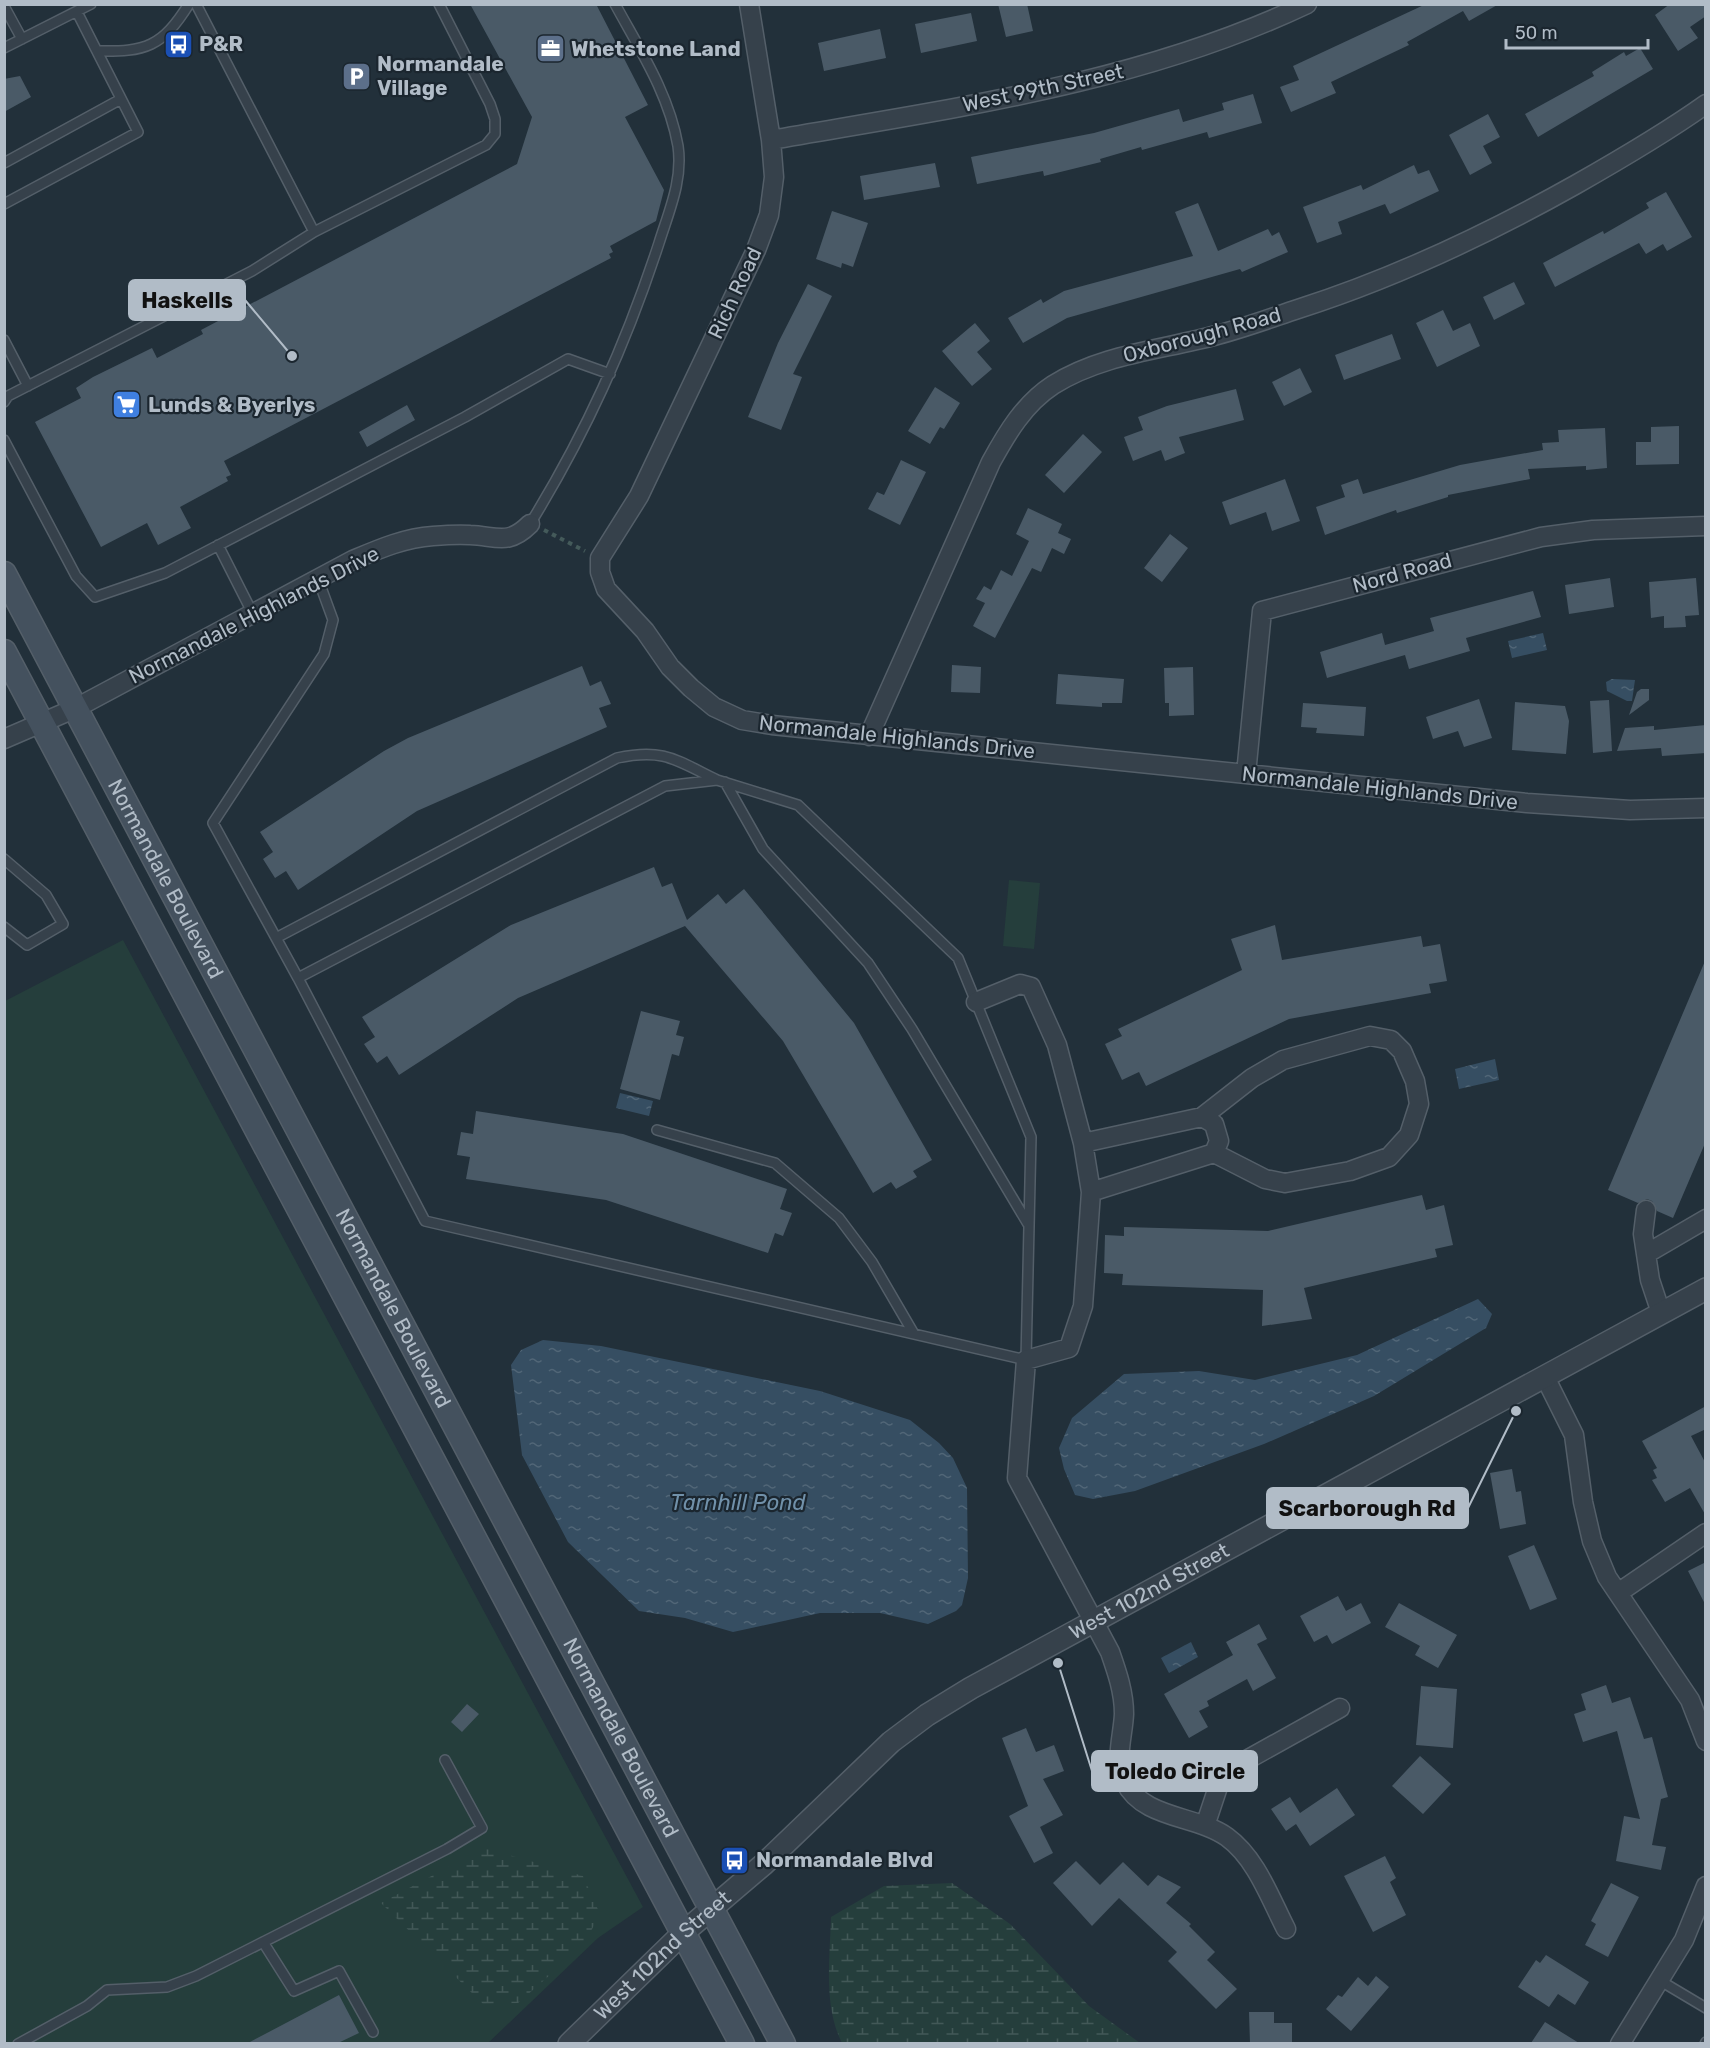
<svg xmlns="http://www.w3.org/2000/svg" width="1710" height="2048" font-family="Rubik,sans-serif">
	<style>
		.grass { fill: #253e3c }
		.wetland { fill: url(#wetland-marsh) }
		.water { fill: url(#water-ripples) }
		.building { fill: #4a5a67 }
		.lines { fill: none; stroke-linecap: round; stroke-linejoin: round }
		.service-casing { stroke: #545f69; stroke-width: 12 }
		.minor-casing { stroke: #545f69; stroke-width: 21 }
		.tertiary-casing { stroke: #545f69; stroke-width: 24 }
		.secondary-casing { stroke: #545f69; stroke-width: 27 }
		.path { stroke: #445a5a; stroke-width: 4; stroke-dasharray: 4.5 4.5; stroke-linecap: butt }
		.service { stroke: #36414b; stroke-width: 9 }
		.minor { stroke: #36414b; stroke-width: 18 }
		.tertiary { stroke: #36414b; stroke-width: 21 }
		.secondary { stroke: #44515e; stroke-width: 24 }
		.labels { text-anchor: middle; stroke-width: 4.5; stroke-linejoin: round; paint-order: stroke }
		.poi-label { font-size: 21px; font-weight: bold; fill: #b1bcc7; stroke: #1b262f; text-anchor: start }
		.street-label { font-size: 21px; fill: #b1bcc7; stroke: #1b262f }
		.water-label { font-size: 22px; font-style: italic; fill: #7191aa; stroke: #1b262f }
		.leader { fill: none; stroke: #b1bcc7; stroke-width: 2 }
		.callout-dot { fill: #b1bcc7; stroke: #1b262f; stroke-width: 2 }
		.callout { fill: #b1bcc7; stroke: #b1bcc7; stroke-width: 2 }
		.callout-label { font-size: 22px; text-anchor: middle; font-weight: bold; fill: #111 }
	</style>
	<defs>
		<pattern id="wetland-marsh" width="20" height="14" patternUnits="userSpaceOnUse" patternTransform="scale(1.5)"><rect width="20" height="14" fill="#253e3c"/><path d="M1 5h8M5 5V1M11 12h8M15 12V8" fill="none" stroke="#425857"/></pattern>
		<pattern id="water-ripples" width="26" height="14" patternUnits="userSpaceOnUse" patternTransform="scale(1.5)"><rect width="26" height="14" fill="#364e62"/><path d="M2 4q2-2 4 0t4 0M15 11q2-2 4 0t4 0" fill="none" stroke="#516677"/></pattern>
	</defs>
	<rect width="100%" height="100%" fill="#22303a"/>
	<path class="grass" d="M 1009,880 L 1040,883 L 1034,949 L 1003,946 Z
		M 123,940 L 643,1907 L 598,1938 L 488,2043 L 5,2044 L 5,1001 Z"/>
	<path class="wetland" d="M 484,1848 L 583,1876 L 600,1914 L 583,1946 L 518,2003 L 483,2004 L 381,1903 Z
		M 952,1883 L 1010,1924 L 1089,2006 L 1140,2043 L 842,2043 C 823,2006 830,1958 831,1917 L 884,1886 Z"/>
	<path class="water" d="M 1543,633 L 1547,650 L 1512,658 L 1508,641 Z
		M 1612,679 L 1635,680 L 1632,701 L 1627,701 L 1607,691 L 1606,682 Z
		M 1495,1059 L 1499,1080 L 1459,1089 L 1455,1069 Z
		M 620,1093 L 653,1101 L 649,1116 L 616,1108 Z
		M 1478,1299 L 1492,1314 L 1486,1328 L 1374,1396 L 1264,1444 L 1135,1491 L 1093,1499 L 1075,1495 L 1064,1469 L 1059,1448 L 1072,1418 L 1124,1374 L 1199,1371 L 1255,1380 L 1357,1355 Z
		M 543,1340 L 601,1346 L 820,1391 L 910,1420 L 939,1443 L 953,1458 L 967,1488 L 968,1578 L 962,1605 L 956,1611 L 928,1624 L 880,1613 L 820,1613 L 733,1632 L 685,1618 L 639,1611 L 568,1542 L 522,1455 L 511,1365 L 521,1350 Z
		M 1191,1642 L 1198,1657 L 1169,1673 L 1161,1658 Z"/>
	<path class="building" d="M 470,4 L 596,4 L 648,105 L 625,117 L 664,190 L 656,221 L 610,246 L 613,252 L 609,254 L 611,258 L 224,461 L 231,475 L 226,477 L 228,481 L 180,507 L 191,528 L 158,545 L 147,523 L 101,547 L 35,422 L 81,398 L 76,388 L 93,377 L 152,348 L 157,358 L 203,334 L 201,330 L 517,164 L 532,117 Z
		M 998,4 L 1027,4 L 1033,31 L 1006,37 Z
		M 1426,4 L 1499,4 L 1469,21 L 1463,11 L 1407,42 L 1409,45 L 1331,82 L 1336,93 L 1291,112 L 1280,87 L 1299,80 L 1293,66 Z
		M 1670,4 L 1706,4 L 1706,16 L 1690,27 L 1698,38 L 1678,51 L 1655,15 Z
		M 971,13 L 977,41 L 921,53 L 915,24 Z
		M 880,29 L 886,58 L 824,71 L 818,43 Z
		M 1640,48 L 1653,69 L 1538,137 L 1525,114 L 1594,76 L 1592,72 L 1624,52 L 1626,56 Z
		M 20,76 L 31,97 L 4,112 L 4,79 Z
		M 1253,94 L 1262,123 L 1209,138 L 1207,132 L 1142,150 L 1141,147 L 1100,159 L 1101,162 L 1044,176 L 1043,171 L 977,184 L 971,157 L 1094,133 L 1179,109 L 1183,122 L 1224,110 L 1222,103 Z
		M 1488,114 L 1500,137 L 1483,146 L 1492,163 L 1470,175 L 1449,135 Z
		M 935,163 L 940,187 L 864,200 L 860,176 Z
		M 1414,165 L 1418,174 L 1429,170 L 1439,191 L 1390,214 L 1385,204 L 1338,222 L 1342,234 L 1317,243 L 1303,207 L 1361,185 L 1363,190 Z
		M 1666,192 L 1692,237 L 1667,251 L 1663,244 L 1646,254 L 1639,243 L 1555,287 L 1543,263 L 1603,231 L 1604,234 L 1649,208 L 1646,203 Z
		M 1198,203 L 1218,251 L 1268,229 L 1272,236 L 1279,232 L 1288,252 L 1242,272 L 1240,269 L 1067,318 L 1023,343 L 1008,318 L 1041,299 L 1043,303 L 1064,291 L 1193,256 L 1175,212 Z
		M 832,211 L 868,223 L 853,267 L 842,263 L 841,268 L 816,259 Z
		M 1514,282 L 1525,304 L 1494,320 L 1483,297 Z
		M 808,284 L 832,296 L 793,374 L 802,377 L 781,430 L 748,417 L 778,343 Z
		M 1443,310 L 1453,331 L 1470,323 L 1480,346 L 1437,367 L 1416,323 Z
		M 975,323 L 990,341 L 977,352 L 992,369 L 972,386 L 942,351 Z
		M 1392,334 L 1401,359 L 1344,380 L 1335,355 Z
		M 1300,368 L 1312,392 L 1284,406 L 1272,382 Z
		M 935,387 L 960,403 L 944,429 L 940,427 L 930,444 L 908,431 Z
		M 1236,389 L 1244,420 L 1179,437 L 1185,453 L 1165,461 L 1161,450 L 1133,461 L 1124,437 L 1143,430 L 1138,417 L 1167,406 Z
		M 407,405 L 415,420 L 367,447 L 359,432 Z
		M 1679,426 L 1679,464 L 1636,465 L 1636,442 L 1651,442 L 1651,427 Z
		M 1605,428 L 1607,468 L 1586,470 L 1586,466 L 1528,469 L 1530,479 L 1448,495 L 1448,497 L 1397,513 L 1396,510 L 1325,535 L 1316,507 L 1345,497 L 1341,485 L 1358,479 L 1363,494 L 1460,465 L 1543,450 L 1542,443 L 1559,442 L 1558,430 Z
		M 1083,434 L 1102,452 L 1064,493 L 1045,475 Z
		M 901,460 L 926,472 L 900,525 L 868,509 L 877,492 L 884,495 Z
		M 1285,479 L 1300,521 L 1272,531 L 1266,512 L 1230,525 L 1222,502 Z
		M 1028,508 L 1062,524 L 1058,533 L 1071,539 L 1064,554 L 1052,548 L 1041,572 L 1032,568 L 995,638 L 973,626 L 985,603 L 976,599 L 984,586 L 991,590 L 1001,570 L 1012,576 L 1029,541 L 1016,534 Z
		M 1170,534 L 1188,548 L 1162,582 L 1144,568 Z
		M 1610,578 L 1614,607 L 1569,614 L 1565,585 Z
		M 1696,578 L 1699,615 L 1685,616 L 1686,627 L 1664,628 L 1664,616 L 1651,618 L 1649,582 Z
		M 1533,591 L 1541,617 L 1466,638 L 1470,651 L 1409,669 L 1405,655 L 1327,678 L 1320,652 L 1382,633 L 1385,645 L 1434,631 L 1430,618 Z
		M 952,665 L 981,667 L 980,693 L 951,692 Z
		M 582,666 L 590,686 L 601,681 L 611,704 L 599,708 L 607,727 L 417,811 L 298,890 L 286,871 L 275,878 L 263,859 L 273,852 L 260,832 L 384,751 L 408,738 Z
		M 1193,667 L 1194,715 L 1169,716 L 1169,703 L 1165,703 L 1164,668 Z
		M 1058,674 L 1124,679 L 1122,703 L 1102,703 L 1102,707 L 1056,704 Z
		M 1641,689 L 1649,689 L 1649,700 L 1629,715 L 1637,692 Z
		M 1479,699 L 1492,738 L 1464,747 L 1458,731 L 1433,739 L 1426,717 Z
		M 1609,700 L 1612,751 L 1593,753 L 1590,701 Z
		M 1515,702 L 1565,706 L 1569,721 L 1566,754 L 1512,750 Z
		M 1303,703 L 1366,707 L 1364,736 L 1316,733 L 1317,728 L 1301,727 Z
		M 1706,725 L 1706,753 L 1662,756 L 1661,748 L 1617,751 L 1625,728 L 1654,726 L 1654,730 Z
		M 654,867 L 662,887 L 672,883 L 687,920 L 718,894 L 726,904 L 744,889 L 854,1023 L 932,1160 L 913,1171 L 917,1177 L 896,1189 L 891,1182 L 873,1193 L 783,1041 L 685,926 L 518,998 L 399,1075 L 387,1056 L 377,1063 L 364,1044 L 375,1037 L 362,1017 L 511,925 Z
		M 1275,925 L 1282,960 L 1421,936 L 1423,947 L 1440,944 L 1447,981 L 1429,984 L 1431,993 L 1289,1019 L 1146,1086 L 1139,1072 L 1122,1080 L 1105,1044 L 1122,1036 L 1118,1029 L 1242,970 L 1231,939 Z
		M 1705,961 L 1706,1141 L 1673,1218 L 1657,1211 L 1652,1201 L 1647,1199 L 1638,1203 L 1608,1190 Z
		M 641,1011 L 680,1021 L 676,1035 L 684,1037 L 679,1056 L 672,1054 L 660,1100 L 620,1089 Z
		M 476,1111 L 623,1134 L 787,1189 L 780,1209 L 792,1213 L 783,1236 L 775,1233 L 768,1253 L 606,1200 L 466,1179 L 470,1157 L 457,1155 L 461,1132 L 473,1134 Z
		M 1422,1195 L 1426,1210 L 1444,1205 L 1453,1245 L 1435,1249 L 1437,1257 L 1304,1288 L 1312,1319 L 1262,1326 L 1263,1290 L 1122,1285 L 1123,1274 L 1104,1273 L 1105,1235 L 1124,1236 L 1124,1227 L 1268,1231 Z
		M 1706,1406 L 1706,1429 L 1691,1436 L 1706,1464 L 1706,1516 L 1690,1488 L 1665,1502 L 1652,1480 L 1657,1478 L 1653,1470 L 1657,1468 L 1642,1441 Z
		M 1512,1469 L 1516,1492 L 1521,1491 L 1526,1524 L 1500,1529 L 1490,1473 Z
		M 1534,1545 L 1557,1599 L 1530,1610 L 1508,1556 Z
		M 1706,1562 L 1706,1606 L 1688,1571 Z
		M 1338,1596 L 1346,1611 L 1361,1603 L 1371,1623 L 1332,1644 L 1327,1635 L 1314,1642 L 1300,1616 Z
		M 1399,1603 L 1457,1635 L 1438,1668 L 1415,1655 L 1420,1646 L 1385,1627 Z
		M 1259,1624 L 1267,1639 L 1257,1644 L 1276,1678 L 1253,1691 L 1247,1679 L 1207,1701 L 1209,1706 L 1199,1711 L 1208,1727 L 1189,1738 L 1164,1694 L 1233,1655 L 1226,1642 Z
		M 1606,1685 L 1612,1703 L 1630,1697 L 1644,1739 L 1652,1737 L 1668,1797 L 1661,1799 L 1652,1845 L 1666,1847 L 1661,1870 L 1616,1861 L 1624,1816 L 1640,1819 L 1617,1731 L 1583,1742 L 1574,1714 L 1586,1710 L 1581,1694 Z
		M 1421,1686 L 1457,1689 L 1453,1748 L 1416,1745 Z
		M 467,1704 L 479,1714 L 462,1732 L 451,1722 Z
		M 1026,1728 L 1036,1752 L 1054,1745 L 1064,1771 L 1043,1779 L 1063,1815 L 1040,1827 L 1053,1853 L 1034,1863 L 1009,1816 L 1028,1806 L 1002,1738 Z
		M 1420,1756 L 1451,1784 L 1423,1814 L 1392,1786 Z
		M 1337,1788 L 1355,1815 L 1310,1846 L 1296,1824 L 1286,1831 L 1271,1809 L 1290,1797 L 1300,1813 Z
		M 1385,1856 L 1396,1878 L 1390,1882 L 1406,1915 L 1373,1932 L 1344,1876 Z
		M 1076,1861 L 1100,1885 L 1123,1862 L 1148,1886 L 1158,1875 L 1181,1887 L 1166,1903 L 1191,1924 L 1189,1926 L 1215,1952 L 1207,1960 L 1237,1989 L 1216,2009 L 1168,1961 L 1177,1952 L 1119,1898 L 1092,1926 L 1053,1883 Z
		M 1611,1883 L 1639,1897 L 1608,1957 L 1585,1945 L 1596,1924 L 1591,1921 Z
		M 1546,1955 L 1589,1982 L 1575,2005 L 1558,1994 L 1549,2007 L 1518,1987 L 1536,1960 L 1540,1963 Z
		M 1376,1976 L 1389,1987 L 1351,2031 L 1326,2009 L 1338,1995 L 1342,1997 L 1358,1977 L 1368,1986 Z
		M 339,1995 L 359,2033 L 338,2043 L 248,2043 Z
		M 1249,2012 L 1274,2012 L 1274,2023 L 1292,2023 L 1292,2043 L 1250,2043 Z
		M 1545,2022 L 1579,2043 L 1531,2043 Z"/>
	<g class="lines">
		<defs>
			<path id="service" d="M 196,4 L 314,232
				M 4,6 L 22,39
				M 4,48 L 91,4
				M 97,51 C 146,52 162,47 189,4
				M 4,163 L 121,99
				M 4,204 L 138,132 L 77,12
				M 4,340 L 28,386
				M 4,402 L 8,396 L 252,271 L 314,232 L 486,145 L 495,134 L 495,119 L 490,104 L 439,4
				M 4,440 L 76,576 L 95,597 L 165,573 L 465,417 L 568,359 L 610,374
				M 530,524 C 586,433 626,344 659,243 C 669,211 683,180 678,146 C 669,94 640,50 615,4
				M 218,545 L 253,614
				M 717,780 L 798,805 L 958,958 L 1031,1137 L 1026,1360 L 425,1221 L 298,978 L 665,786 Z
				M 725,782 L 763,849 L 868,963 L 912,1029 L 1028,1224
				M 4,859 L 46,895 L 63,924 L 27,945 L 4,927
				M 276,938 L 617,758 C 664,748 676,760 717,780
				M 298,978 L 213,823 L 324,654 L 333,620 L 318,579
				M 657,1130 L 775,1163 L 839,1218 L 872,1262 L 914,1334
				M 263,1942 L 294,1991 L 339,1971 L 373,2032
				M 1659,1980 L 1706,2008
				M 18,2044 L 87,2006 L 107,1990 L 167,1987 L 196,1976 L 447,1849 L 482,1828 L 445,1760
				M 1705,2044 L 1706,2042"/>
			<path id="minor" d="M 749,4 L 771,140 L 774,177 L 769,215 L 756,250 L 639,496 L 600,558 L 600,572 L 606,589 L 645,631 L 670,667 L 691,688 L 714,707 L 742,720 L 772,725 L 1527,803 L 1630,810 L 1706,808
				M 771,140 C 953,108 1138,84 1307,4
				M 869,736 L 991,462 C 1007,433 1024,404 1053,385 C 1102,354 1162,350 1217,335 C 1244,328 1271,318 1298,309 C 1395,278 1486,235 1575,185 C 1619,160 1664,134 1706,104
				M 4,739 L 76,708 L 353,560 C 379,549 404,538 433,536 C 445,535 458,534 470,535 C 497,536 508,546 530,524
				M 1246,774 L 1262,611 L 1541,537 L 1593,530 L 1706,526
				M 976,1002 L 1020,984 L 1031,987 L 1057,1045 L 1083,1143 L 1202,1117 L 1214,1124 L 1219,1141 L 1214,1153 L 1091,1192 L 1083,1306 L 1069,1348 L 1026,1360 L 1017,1478 L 1110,1652 C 1117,1672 1124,1692 1124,1714 C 1123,1737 1114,1759 1125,1782 C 1143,1819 1196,1815 1227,1837 C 1256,1858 1270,1898 1286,1929
				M 1202,1117 L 1252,1078 L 1283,1060 L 1370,1036 L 1391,1040 L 1402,1051 L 1415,1081 L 1419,1104 L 1409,1135 L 1389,1157 L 1350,1171 L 1285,1183 L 1265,1179 L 1214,1153
				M 1083,1143 L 1091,1192
				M 1646,1254 L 1643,1234 L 1646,1210
				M 1661,1313 L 1650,1280 L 1646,1254 L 1706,1219
				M 1545,1377 L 1574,1435 L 1583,1502 L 1592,1541 L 1607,1577 L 1690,1700 L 1706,1741
				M 1618,1593 L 1706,1533
				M 1205,1826 L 1219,1784 L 1234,1767 L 1340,1708
				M 1620,2044 L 1684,1940 L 1706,1886"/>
			<g id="tertiary">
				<path id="s1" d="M 569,2044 L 683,1933 L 764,1864 L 891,1742 L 927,1715 L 971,1688 L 1706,1289"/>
			</g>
			<g id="secondary">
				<path id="s2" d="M 4,574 L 783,2044"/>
				<path d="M 4,652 L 742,2044"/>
			</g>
		</defs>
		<use href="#service" class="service-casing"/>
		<use href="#minor" class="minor-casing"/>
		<use href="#tertiary" class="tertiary-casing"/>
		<use href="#secondary" class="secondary-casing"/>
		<path class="path" d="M 544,530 L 585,551"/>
		<use href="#service" class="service"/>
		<use href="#minor" class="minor"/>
		<use href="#tertiary" class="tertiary"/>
		<use href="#secondary" class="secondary"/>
	</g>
	<defs>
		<symbol id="bus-square" viewBox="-11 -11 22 22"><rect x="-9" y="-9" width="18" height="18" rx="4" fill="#1a4fb4" stroke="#1b262f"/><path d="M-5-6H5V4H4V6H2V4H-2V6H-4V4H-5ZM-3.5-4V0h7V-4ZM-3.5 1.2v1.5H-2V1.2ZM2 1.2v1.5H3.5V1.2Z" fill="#fff"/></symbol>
		<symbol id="office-square" viewBox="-11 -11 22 22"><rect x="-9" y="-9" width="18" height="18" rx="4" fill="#5c6f8a" stroke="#1b262f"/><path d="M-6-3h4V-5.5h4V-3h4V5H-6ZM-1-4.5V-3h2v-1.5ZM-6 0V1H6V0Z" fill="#fff"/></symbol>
		<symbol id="parking-square" viewBox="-11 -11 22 22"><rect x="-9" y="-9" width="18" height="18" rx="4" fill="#5c6f8a" stroke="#1b262f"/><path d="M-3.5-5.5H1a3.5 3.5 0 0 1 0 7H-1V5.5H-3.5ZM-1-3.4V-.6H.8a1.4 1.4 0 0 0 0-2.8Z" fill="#fff"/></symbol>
		<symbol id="supermarket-square" viewBox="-11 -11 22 22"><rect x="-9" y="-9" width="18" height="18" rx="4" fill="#3f7fe0" stroke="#1b262f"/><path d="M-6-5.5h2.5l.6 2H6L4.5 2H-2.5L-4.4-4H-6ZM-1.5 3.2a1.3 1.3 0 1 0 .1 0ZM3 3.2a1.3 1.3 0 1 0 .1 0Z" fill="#fff"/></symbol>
	</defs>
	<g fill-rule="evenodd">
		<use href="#bus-square" x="162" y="28" width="33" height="33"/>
		<use href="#office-square" x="534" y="32" width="33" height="33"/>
		<use href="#parking-square" x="340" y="60" width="33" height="33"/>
		<use href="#supermarket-square" x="110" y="388" width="33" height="33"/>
		<use href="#bus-square" x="718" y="1844" width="33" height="33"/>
	</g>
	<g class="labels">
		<g class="poi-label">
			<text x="199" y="51">P&amp;R</text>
			<text x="571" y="56">Whetstone Land</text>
			<text x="377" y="71">Normandale<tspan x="377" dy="24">Village</tspan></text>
			<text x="148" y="412">Lunds &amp; Byerlys</text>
			<text x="756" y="1867">Normandale Blvd</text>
		</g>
		<g class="street-label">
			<text transform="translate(1043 88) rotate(-12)" y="7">West 99th Street</text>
			<text transform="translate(735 293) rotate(-65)" y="7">Rich Road</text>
			<text transform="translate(1202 335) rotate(-15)" y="7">Oxborough Road</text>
			<text transform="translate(1402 573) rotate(-15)" y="7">Nord Road</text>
			<text transform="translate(254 615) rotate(-27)" y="7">Normandale Highlands Drive</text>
			<text transform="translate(897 737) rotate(6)" y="7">Normandale Highlands Drive</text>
			<text transform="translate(1380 788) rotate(6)" y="7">Normandale Highlands Drive</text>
			<text dy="7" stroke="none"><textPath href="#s2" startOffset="345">Normandale Boulevard</textPath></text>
			<text dy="7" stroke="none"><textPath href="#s2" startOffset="831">Normandale Boulevard</textPath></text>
			<text dy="7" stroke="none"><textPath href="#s1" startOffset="741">West 102nd Street</textPath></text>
			<text dy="7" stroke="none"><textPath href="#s2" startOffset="1317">Normandale Boulevard</textPath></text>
			<text dy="7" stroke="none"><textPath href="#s1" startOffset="129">West 102nd Street</textPath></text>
		</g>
		<g class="water-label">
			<text x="738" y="1510">Tarnhill Pond</text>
		</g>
	</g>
	<path class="leader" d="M292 356L245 300M1516 1411L1468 1508M1058 1663L1092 1771"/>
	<g class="callout-dot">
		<circle cx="292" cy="356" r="6"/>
		<circle cx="1516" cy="1411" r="6"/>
		<circle cx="1058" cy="1663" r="6"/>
	</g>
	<g class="callout">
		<rect x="129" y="280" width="116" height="40" rx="6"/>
		<rect x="1267" y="1488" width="201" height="40" rx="6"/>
		<rect x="1092" y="1751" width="165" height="40" rx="6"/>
	</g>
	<g class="callout-label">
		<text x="187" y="308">Haskells</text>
		<text x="1367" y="1516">Scarborough Rd</text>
		<text x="1175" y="1779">Toledo Circle</text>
	</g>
	<rect width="1710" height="2048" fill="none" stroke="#b1bcc7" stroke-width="12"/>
	<path d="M1506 39v9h142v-9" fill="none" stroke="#b1bcc7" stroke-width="3"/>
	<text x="1515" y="39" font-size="18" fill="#b1bcc7" stroke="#1b262f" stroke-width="4.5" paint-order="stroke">50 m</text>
</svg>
